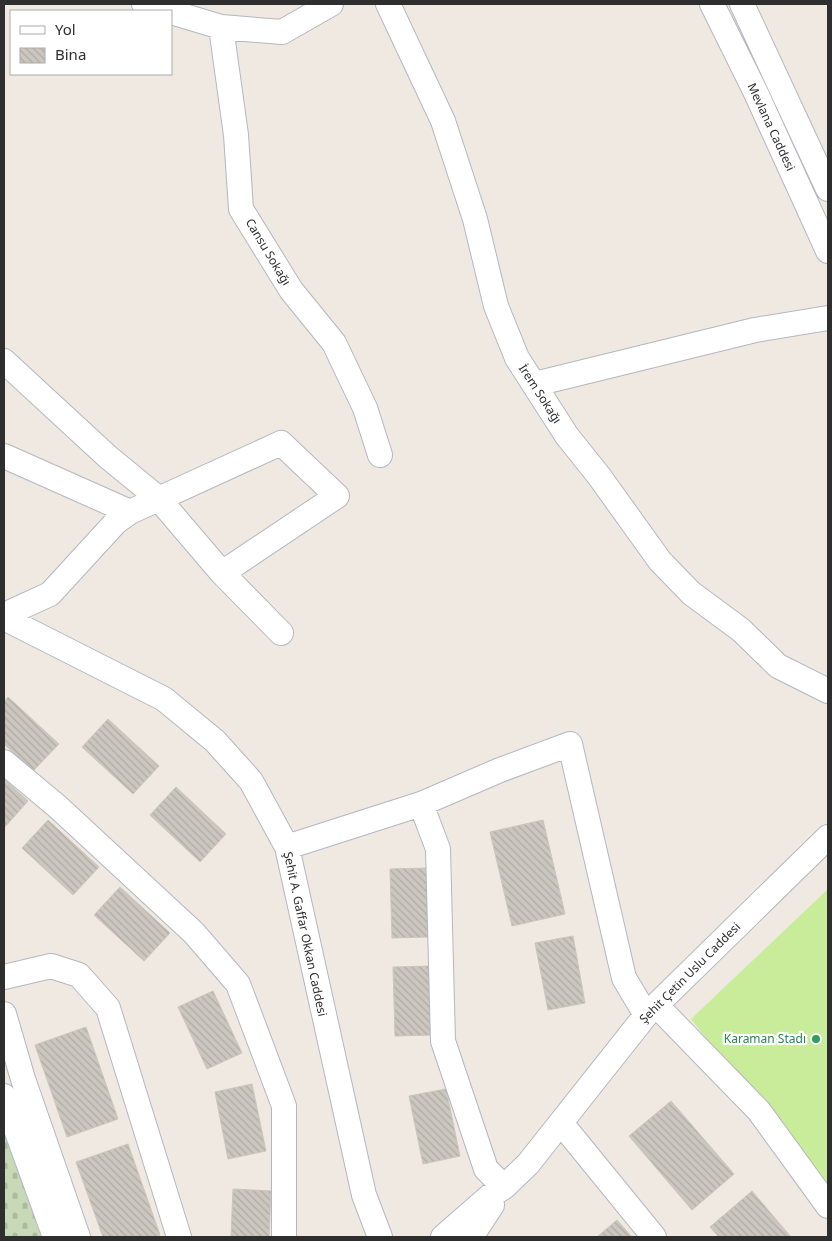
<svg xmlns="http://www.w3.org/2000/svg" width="832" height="1241" font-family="'Noto Sans',sans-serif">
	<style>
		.cemetery { fill: url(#cemetery-stones) }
		.pitch { fill: #c9ec9a }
		.building { fill: url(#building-back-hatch); stroke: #cbc5ba }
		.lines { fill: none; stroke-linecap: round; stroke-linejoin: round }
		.minor-casing { stroke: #b4b7c1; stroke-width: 26 }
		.minor { stroke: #fff; stroke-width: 24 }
		.leisure-dot { fill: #2e9e5b; stroke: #fff; stroke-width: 2 }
		.labels { text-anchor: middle; stroke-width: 4.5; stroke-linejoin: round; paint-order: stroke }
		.street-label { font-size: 12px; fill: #2e2e2e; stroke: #fff }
		.leisure-label { font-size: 12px; fill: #27864d; stroke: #fff; text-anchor: end }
	</style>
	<defs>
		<pattern id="cemetery-stones" width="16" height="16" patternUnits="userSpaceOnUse" patternTransform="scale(1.25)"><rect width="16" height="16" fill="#c8d9b8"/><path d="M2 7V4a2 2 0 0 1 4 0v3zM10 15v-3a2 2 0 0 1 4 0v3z" fill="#acbb9e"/></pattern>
		<pattern id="building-back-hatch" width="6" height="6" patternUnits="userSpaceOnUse" patternTransform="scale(1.25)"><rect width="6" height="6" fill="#cbc7bf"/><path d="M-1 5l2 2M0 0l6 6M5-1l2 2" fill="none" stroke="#afaba4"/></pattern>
	</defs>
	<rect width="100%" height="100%" fill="#efe9e1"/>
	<path class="cemetery" d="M 4,1124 L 41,1237 L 4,1237 Z"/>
	<path class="pitch" d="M 828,889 L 828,1193 L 691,1019 Z"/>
	<path class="building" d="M 8,697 L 59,744 L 33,771 L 4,744 L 4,702 Z
		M 108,719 L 159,766 L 133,794 L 82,747 Z
		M 4,779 L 28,801 L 4,828 Z
		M 176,787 L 226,834 L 200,862 L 150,815 Z
		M 48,820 L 99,867 L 73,895 L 22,848 Z
		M 543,820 L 565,914 L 512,926 L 490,832 Z
		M 428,868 L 430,937 L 392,938 L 390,869 Z
		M 120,887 L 170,933 L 144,961 L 94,915 Z
		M 573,936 L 585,1003 L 548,1010 L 535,943 Z
		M 431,966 L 433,1035 L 395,1036 L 393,967 Z
		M 213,991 L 242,1053 L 207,1069 L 178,1007 Z
		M 86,1027 L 118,1119 L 67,1137 L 35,1045 Z
		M 252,1084 L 266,1151 L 228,1159 L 215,1092 Z
		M 446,1089 L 460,1156 L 423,1164 L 409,1096 Z
		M 671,1101 L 734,1174 L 692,1210 L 629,1136 Z
		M 128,1144 L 160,1235 L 154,1237 L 103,1237 L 76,1162 Z
		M 233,1189 L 271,1191 L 269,1237 L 231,1237 Z
		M 752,1191 L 791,1237 L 719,1237 L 710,1227 Z
		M 617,1220 L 632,1237 L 597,1237 Z"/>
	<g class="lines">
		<defs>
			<path id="minor" d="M 144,4 L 167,11
				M 388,4 L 443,121 L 475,219 L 496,306 L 517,358 L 567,436 L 599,476 L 660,561 L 691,593 L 741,630 L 778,666 L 828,691
				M 712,4 L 756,93 L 828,251
				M 742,4 L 828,189
				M 171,12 L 221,27 L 282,32 L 331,4
				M 221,27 L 236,135 L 241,209 L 291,290 L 334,343 L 365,408 L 380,455
				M 4,361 L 108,457 L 158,498 L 222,573 L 281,633
				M 535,384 L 755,330 L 828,318
				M 4,456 L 130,512
				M 4,615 L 50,594 L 116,522 L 130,512 L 281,443 L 337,496 L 222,573
				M 4,618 L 164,699 L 215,741 L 251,781 L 287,847 L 364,1195 L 380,1237
				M 4,762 L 58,807 L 194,933 L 238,984 L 284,1106 L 284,1237
				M 421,804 L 438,849 L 443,1041 L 486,1169 L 504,1187
				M 287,847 L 421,804 L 500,770 L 570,744 L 624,978 L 646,1015
				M 4,977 L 51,966 L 79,975 L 108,1008 L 179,1237
				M 656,1005 L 759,1111 L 828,1206
				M 4,1014 L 23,1079 L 78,1237
				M 4,1096 L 55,1237
				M 561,1123 L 654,1237
				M 443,1237 L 490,1196 L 504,1187 L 528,1164 L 646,1015 L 828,837
				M 471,1237 L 492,1205"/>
		</defs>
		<use href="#minor" class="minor-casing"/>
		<use href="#minor" class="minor"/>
	</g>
	<circle class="leisure-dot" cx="816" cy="1039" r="5"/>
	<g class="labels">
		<g class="street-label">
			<text transform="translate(771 127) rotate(65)" y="4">Mevlana Caddesi</text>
			<text transform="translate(268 252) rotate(59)" y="4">Cansu Sokağı</text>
			<text transform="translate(540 394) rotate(57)" y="4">İrem Sokağı</text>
			<text transform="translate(305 934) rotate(78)" y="4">Şehit A. Gaffar Okkan Caddesi</text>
			<text transform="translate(690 973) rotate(-45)" y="4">Şehit Çetin Uslu Caddesi</text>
		</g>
		<g class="leisure-label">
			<text x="806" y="1043">Karaman Stadı</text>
		</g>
	</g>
	<rect width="832" height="1241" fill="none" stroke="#2e2e2e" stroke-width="10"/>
	<rect x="10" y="10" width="162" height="65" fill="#ffffff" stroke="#ababab"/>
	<rect x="20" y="26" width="25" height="8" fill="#ffffff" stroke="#ababab"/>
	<text x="55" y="35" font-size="15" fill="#2e2e2e">Yol</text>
	<rect x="20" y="48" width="25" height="15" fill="url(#building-back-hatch)" stroke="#ababab"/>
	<text x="55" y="60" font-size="15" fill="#2e2e2e">Bina</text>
</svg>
